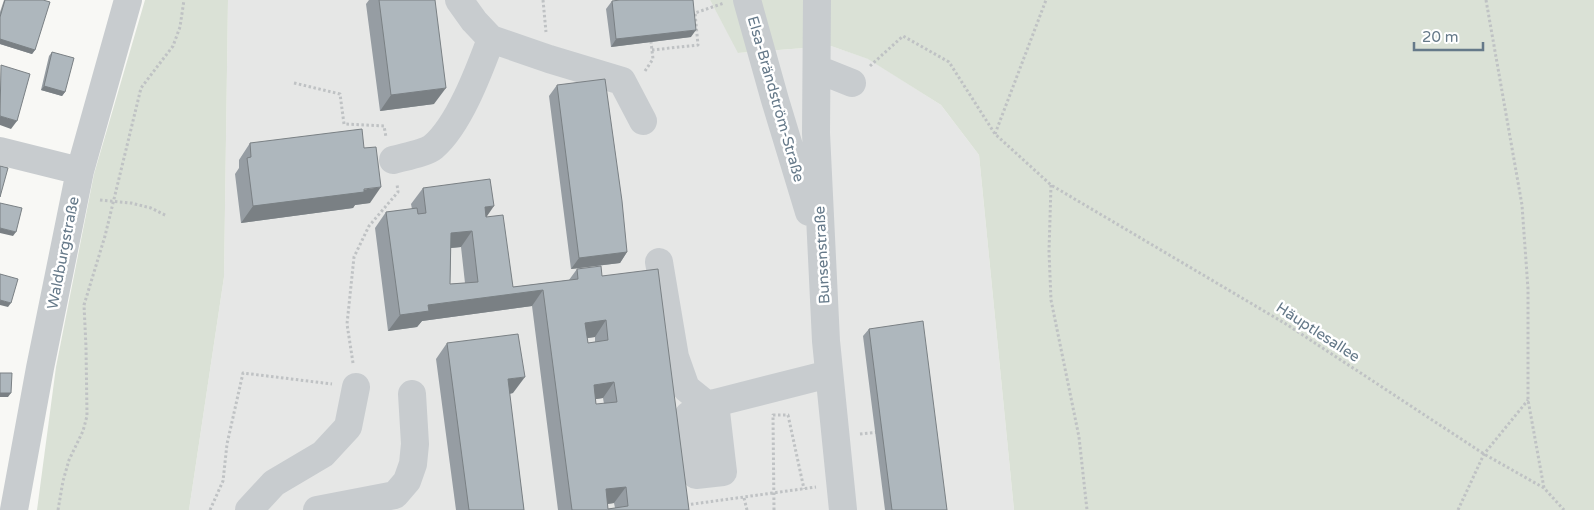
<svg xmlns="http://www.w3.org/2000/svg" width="1594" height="510" font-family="'Varela Round',sans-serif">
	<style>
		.built { fill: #e6e7e6 }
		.green { fill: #dae1d6 }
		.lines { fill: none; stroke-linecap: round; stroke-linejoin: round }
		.path { stroke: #bfc2c4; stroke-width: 3; stroke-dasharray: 2.5 2.5; stroke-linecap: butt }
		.minor { stroke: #c8cccf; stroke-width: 28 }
		.wall { fill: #969da3; fill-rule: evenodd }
		.shaded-wall { fill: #7a8084 }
		.building { fill: #aeb7bd; stroke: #7a8084; fill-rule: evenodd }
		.labels { text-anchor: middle; stroke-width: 5; stroke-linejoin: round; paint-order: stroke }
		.street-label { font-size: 15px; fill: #657989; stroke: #fff }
	</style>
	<rect width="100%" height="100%" fill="#f8f8f5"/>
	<path class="built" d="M 228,0 L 710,0 L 739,53 L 831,46 L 869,59 L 941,105 L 979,155 L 1014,510 L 189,510 L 224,277 Z"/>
	<path class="green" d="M 145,0 L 228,0 L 224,277 L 189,510 L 37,510 L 56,367 L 94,174 Z
		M 710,0 L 1594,0 L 1594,510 L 1014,510 L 979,155 L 941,105 L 868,59 L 831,46 L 738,53 Z"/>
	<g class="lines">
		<path class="path" d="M 543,0 L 546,32
			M 1486,0 L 1522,205 L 1528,289 L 1528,400 L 1544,488
			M 652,50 L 698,45 L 695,13 L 724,3
			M 870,66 L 903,36 L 949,62 L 995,134 L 1051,185 L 1286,324 L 1484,454 L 1544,488 L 1564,510
			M 645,71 L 653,59 L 651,42
			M 294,83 L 340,94 L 344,124 L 384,126 L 386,137
			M 995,134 L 1046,0
			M 1051,185 L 1049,251 L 1051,300 L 1079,437 L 1087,510
			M 100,200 L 131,203 L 151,208 L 167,216
			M 353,363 L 347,324 L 354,257 L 369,226 L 398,192 L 397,184
			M 860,434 L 879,432
			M 744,498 L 747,510
			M 686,505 L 816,487
			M 58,510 L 63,481 L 69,460 L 83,431 L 87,416 L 86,347 L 84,305 L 105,236 L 141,88 L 173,46 L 180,27 L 184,0
			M 210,510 L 223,481 L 227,444 L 243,373 L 332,384
			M 774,510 L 773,415 L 788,415 L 804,489
			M 1458,510 L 1484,454 L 1528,400"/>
		<path class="minor" d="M 459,0 L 474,21 L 491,39 L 549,59 L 622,81 L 643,121
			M 747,0 L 775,100 L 809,212
			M 817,0 L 816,133 L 826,341 L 843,510
			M 817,69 L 852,83
			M 0,151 L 80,171
			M 393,160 C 403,157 426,153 433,147 C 459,125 479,71 491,39
			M 659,262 L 675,357 L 686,388 L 707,405 L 829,374
			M 707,405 L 689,415 L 696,475 L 723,472 L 715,403
			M 14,510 L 40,368 L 80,171 L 128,0
			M 249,510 L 274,483 L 323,454 L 348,427 L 356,387
			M 317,510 L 395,495 L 407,481 L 413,464 L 415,444 L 412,394"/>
	</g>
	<path class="wall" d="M 4,0 L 43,0 L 35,50 L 32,54 L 0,44 L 0,12 Z
		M 369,0 L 435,0 L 434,104 L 380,111 L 366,4 Z
		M 612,1 L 691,37 L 611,47 L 606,9 Z
		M 52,52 L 65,92 L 62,96 L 41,90 L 49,56 Z
		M 557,85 L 627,252 L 620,263 L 571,269 L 549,96 Z
		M 250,143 L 370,203 L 355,205 L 353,208 L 241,223 L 235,174 L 239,168 L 239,160 Z
		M 423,188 L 487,217 L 513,287 L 569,280 L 577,269 L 602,276 L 689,510 L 558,510 L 532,306 L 422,321 L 417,327 L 388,331 L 375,228 L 386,212 L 412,209 L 411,204 ZM 461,247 L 465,283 L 450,284 L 451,248 ZM 595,337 L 595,342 L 588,343 L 587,338 ZM 603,398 L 604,404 L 596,404 L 596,399 ZM 614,503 L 615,508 L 608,509 L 607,504 Z
		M 869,329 L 947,510 L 885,510 L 863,336 Z
		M 447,343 L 513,393 L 509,394 L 524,510 L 456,510 L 436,359 Z"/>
	<path class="shaded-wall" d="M 696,30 L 691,37 L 611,47 L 616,39 Z
		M 0,39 L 35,50 L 32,54 L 0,44 Z
		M 44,86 L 65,92 L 62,96 L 41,90 Z
		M 446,88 L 434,104 L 380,111 L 391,95 Z
		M 0,116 L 17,121 L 11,129 L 0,125 Z
		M 381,187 L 370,203 L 355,205 L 353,208 L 241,223 L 253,206 Z
		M 494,206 L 483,222 L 485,207 Z
		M 0,228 L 16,232 L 13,236 L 0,233 Z
		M 472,231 L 461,247 L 440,249 L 451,233 Z
		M 627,252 L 620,263 L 571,269 L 579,258 Z
		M 543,290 L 532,306 L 422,321 L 417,327 L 388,331 L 400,315 L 428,305 Z
		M 0,300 L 11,303 L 8,307 L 0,305 Z
		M 606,320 L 595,337 L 574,340 L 585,323 Z
		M 525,377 L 513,393 L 496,396 L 508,379 Z
		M 614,382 L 603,398 L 583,401 L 594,385 Z
		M 0,393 L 11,393 L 8,397 L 0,397 Z
		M 626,487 L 614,503 L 594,506 L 606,489 Z"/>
	<path class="building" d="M 5,0 L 43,0 L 50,2 L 35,50 L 0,39 L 0,17 Z
		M 379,0 L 435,0 L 446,88 L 391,95 Z
		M 620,0 L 693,0 L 696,30 L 616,39 L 612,1 Z
		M 52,52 L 74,58 L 65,92 L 44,86 Z
		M 1,65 L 30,74 L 17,121 L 0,116 Z
		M 605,79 L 622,201 L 627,252 L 579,258 L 557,85 Z
		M 362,129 L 364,148 L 376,147 L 381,187 L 364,189 L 364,192 L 253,206 L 247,158 L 251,157 L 250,143 Z
		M 0,166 L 8,168 L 0,197 Z
		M 490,179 L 494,206 L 485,207 L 486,217 L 503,215 L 513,287 L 578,279 L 577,269 L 601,266 L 602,276 L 658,269 L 689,510 L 572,510 L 543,290 L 428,305 L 429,311 L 400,315 L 386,212 L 417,208 L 418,214 L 426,213 L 423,188 ZM 472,231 L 478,282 L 450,284 L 451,233 ZM 606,320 L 608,340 L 588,343 L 585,323 ZM 614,382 L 617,402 L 596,404 L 594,385 ZM 626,487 L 628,506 L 608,509 L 606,489 Z
		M 0,203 L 22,208 L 16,232 L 0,228 Z
		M 0,274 L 18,279 L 11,303 L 0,300 Z
		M 923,321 L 947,510 L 892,510 L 869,329 Z
		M 518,334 L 525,377 L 508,379 L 524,510 L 469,510 L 447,343 Z
		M 0,373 L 12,373 L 11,393 L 0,393 Z"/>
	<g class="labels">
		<g class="street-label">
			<text transform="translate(776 99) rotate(74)" y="5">Elsa-Brändström-Straße</text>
			<text transform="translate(63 253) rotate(-79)" y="5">Waldburgstraße</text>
			<text transform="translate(822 255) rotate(-93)" y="5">Bunsenstraße</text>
			<text transform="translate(1318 332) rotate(33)" y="5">Häuptlesallee</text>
		</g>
	</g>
	<path d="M1414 42v8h69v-8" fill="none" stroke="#657989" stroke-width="2.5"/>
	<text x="1422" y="42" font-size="15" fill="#657989" stroke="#ffffff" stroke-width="4" paint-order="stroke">20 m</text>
</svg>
